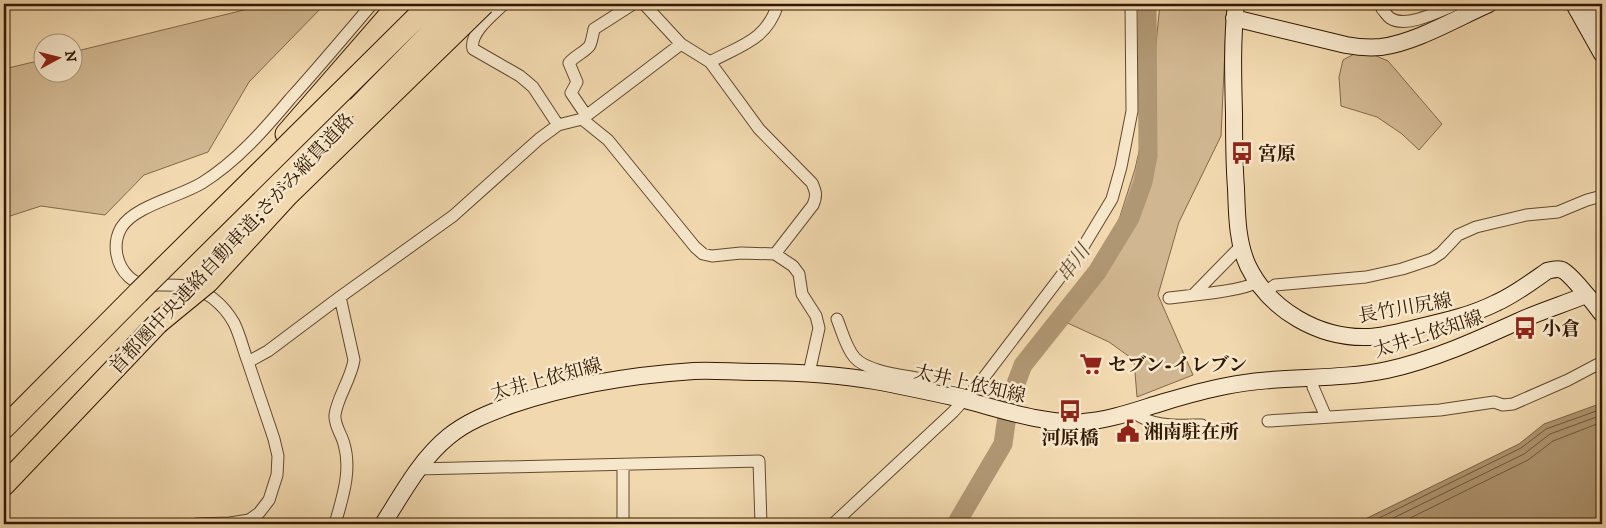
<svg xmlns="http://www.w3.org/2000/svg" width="1606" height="528" font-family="'IM FELL DW Pica','Noto Serif JP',serif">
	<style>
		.green { fill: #d1b791; stroke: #826849 }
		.water { fill: #b09773; stroke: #7e6445 }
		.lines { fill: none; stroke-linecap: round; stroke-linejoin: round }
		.shore { stroke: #71583a; stroke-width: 1 }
		.river { stroke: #b09773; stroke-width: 19 }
		.minor-casing { stroke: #62482c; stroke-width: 13 }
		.secondary-casing { stroke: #321801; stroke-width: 18 }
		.motorway-casing { stroke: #321801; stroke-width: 23 }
		.minor { stroke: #f6e6ca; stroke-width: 11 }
		.secondary { stroke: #f6e6ca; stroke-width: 16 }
		.motorway { stroke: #f1d8ae; stroke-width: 21 }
		.motorway-bridge-casing { stroke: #321801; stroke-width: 23; stroke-linecap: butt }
		.motorway-bridge { stroke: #f1d8ae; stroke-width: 21 }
		.labels { text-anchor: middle; stroke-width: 5; stroke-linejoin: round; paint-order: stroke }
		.poi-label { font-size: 19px; font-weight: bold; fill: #321801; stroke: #f6e6ca; text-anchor: start }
		.street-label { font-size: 19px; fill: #321801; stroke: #f6e6ca }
		.water-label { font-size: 20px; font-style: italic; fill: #644b2f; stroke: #f6e6ca }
	</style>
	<rect width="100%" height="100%" fill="#f1d8ae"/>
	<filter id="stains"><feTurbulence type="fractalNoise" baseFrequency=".004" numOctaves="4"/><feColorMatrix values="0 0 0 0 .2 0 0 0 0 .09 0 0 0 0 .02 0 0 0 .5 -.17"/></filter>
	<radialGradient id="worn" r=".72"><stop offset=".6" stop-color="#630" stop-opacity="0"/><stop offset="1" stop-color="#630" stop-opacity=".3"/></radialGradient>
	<path class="green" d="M 255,4 L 325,4 L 249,82 L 208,152 L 144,175 L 105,215 L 41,206 L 4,218 L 4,69 L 42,60 L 42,72 L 72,72 L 73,52 L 248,9 Z
		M 1160,4 L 1227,4 L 1221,136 L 1179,222 L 1158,295 L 1193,375 L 1137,397 L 1134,360 L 1109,342 L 1061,320 L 1116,229 L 1135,169 L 1150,103 Z
		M 1367,52 L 1388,61 L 1442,124 L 1419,150 L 1402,134 L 1377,117 L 1341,106 L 1339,77 L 1343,60 L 1354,54 Z"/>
	<path class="water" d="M 1602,403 L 1602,524 L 1355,524 L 1519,444 L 1544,424 Z"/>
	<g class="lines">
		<path class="shore" d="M 1367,524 L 1521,448 L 1546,429 L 1602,409
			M 1381,524 L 1524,454 L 1550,434 L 1602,415
			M 1398,524 L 1528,460 L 1553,441 L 1602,422"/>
		<path class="river" d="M 956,524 L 1003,444 L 1009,402 L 1023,365 L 1097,272 L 1130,218 L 1143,182 L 1148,156 L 1147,4"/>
		<defs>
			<path id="minor" d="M 504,4 C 493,15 469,33 473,49 L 520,76 L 533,87 L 558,125
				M 644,4 L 681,44
				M 1382,9 C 1385,12 1387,16 1390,18 C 1406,29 1440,11 1457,4
				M 710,62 C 741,45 766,41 778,4
				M 586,115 L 571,93 L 577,82 L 569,63 C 574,56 587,51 590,45 C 592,40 593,34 594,29 L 633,4
				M 582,119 L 608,140 L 695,247 L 703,254 L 712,256 L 741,253 L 775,254 L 793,266 L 799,274 L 802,294 L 816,316 L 819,328 L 809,373
				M 1265,292 L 1275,285 L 1366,277 L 1402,269 L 1432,259 L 1441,253 L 1458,235 L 1476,227 L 1526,215 L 1558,212 L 1587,200 L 1602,196
				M 1193,295 L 1241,246
				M 340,297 L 268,351 L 248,362 C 243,349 240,335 234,323 C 224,305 205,288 184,286 C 178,285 171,285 165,285 C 151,285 140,287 129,277 C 116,265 112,244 121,228 C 134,206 179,197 202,183 C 237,161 264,130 290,99 C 318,68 345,36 372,4
				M 1169,298 C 1191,295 1239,292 1258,282
				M 837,319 C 842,331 846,348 855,358 C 868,372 903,375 921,379 L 928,385 L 930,392
				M 1312,377 L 1313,387 L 1326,417
				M 1134,412 C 1152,428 1180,425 1202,425
				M 1268,421 L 1440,410 L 1494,402 L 1503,405 L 1513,404 L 1568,380 L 1602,362
				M 623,465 L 623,524
				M 418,469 L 759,461 L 761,524
				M 196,524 L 230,523 L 249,520 L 259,513 L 269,500 L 277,475 L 278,456 L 274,439 L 248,362
				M 335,524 C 342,499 352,471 344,444 C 342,435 334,425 335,415 C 337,398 351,379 354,360 L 340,297 L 453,216 L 539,139 L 558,125 L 582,119 L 681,44 L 710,62 L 759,129 L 812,183 C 816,192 817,196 813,205 L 775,254
				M 833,524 L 953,412 L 982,380 L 1083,247 L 1112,199 L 1121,167 L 1132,111 L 1131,4"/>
			<path id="secondary" d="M 1236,4 C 1232,40 1233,76 1234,113 C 1234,138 1234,163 1236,188 C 1237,215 1237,242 1248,266 C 1270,311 1320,339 1369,337 C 1386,336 1403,331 1420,327 C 1446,321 1472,315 1496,303 C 1514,295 1530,283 1547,271 C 1551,270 1558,268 1562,270 C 1570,273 1596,306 1602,314
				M 1574,4 L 1602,54
				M 1592,4 L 1602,23
				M 1234,18 L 1346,45 C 1357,47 1369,48 1381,47 C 1415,43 1457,18 1489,4
				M 383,524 C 402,494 420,460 448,437 C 466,422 489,413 511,405 C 570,385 632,375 694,371 C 714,370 733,372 753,372 C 793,372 834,374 875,381 C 902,386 930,392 957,398 C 998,408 1039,424 1083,422 C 1111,420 1137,410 1164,402 C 1184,396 1205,390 1226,386 C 1279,375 1334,381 1387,370 C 1433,360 1477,340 1519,321 C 1541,311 1564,304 1586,295"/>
			<path id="motorway" d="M 286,134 L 399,4
				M 4,428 L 138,293
				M 4,485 L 158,323"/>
		</defs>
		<use href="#minor" class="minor-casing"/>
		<use href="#secondary" class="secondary-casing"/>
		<use href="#motorway" class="motorway-casing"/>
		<use href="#minor" class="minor"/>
		<use href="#secondary" class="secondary"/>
		<use href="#motorway" class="motorway"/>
		<defs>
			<path id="motorway-bridge" d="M 358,107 L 459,4
				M 138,293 L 430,4
				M 158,323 L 208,282 L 288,195 L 484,4"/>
		</defs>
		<use href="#motorway-bridge" class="motorway-bridge-casing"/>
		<use href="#motorway-bridge" class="motorway-bridge"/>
	</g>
	<defs>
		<symbol id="bus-bare" viewBox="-9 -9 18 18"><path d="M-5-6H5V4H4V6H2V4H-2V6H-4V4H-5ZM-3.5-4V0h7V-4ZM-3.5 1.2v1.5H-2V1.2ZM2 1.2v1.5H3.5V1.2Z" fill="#8f2418" stroke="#f6e6ca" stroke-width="2.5" paint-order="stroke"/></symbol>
		<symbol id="supermarket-bare" viewBox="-9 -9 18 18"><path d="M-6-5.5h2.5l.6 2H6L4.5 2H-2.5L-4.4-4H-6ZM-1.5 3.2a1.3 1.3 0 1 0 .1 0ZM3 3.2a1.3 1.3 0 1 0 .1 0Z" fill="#8f2418" stroke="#f6e6ca" stroke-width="2.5" paint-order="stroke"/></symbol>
		<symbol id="civic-bare" viewBox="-9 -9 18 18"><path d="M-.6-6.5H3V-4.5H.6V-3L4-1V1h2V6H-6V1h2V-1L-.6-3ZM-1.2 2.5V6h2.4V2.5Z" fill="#8f2418" stroke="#f6e6ca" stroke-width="2.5" paint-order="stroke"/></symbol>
	</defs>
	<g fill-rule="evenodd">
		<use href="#bus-bare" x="1226" y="137" width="32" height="32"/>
		<use href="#bus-bare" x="1509" y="312" width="32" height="32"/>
		<use href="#supermarket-bare" x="1075" y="348" width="32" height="32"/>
		<use href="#bus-bare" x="1054" y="395" width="32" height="32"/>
		<use href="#civic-bare" x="1112" y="415" width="32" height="32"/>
	</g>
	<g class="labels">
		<g class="poi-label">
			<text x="1258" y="160">宮原</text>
			<text x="1542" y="335">小倉</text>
			<text x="1108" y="371">セブン-イレブン</text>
			<text x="1144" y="438">湘南駐在所</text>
			<text x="1070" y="444" text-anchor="middle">河原橋</text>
		</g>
		<g class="street-label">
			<text transform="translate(231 243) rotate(-47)" y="7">首都圏中央連絡自動車道;さがみ縦貫道路</text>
			<text transform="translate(1405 307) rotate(-10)" y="7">長竹川尻線</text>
			<text transform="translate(1428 333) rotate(-18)" y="7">太井上依知線</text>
			<text transform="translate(546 378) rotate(-15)" y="7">太井上依知線</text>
			<text transform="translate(970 383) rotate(13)" y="7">太井上依知線</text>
		</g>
		<g class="water-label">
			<text transform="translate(1073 263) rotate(-54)" y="7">串川</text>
		</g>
	</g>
	<rect width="1606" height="528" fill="none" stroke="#f1d8ae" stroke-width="20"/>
	<rect x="5" y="5" width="1596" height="518" fill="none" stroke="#321801" stroke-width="2.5"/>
	<rect x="10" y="10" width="1586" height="508" fill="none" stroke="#321801"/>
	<g transform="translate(58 58) rotate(83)"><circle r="24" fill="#f6e6ca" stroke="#a8947a"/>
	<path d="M0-4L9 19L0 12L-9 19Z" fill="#8f2418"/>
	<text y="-8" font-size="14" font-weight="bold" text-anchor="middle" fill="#321801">N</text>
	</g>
	<rect width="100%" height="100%" filter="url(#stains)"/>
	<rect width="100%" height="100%" fill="url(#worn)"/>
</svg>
